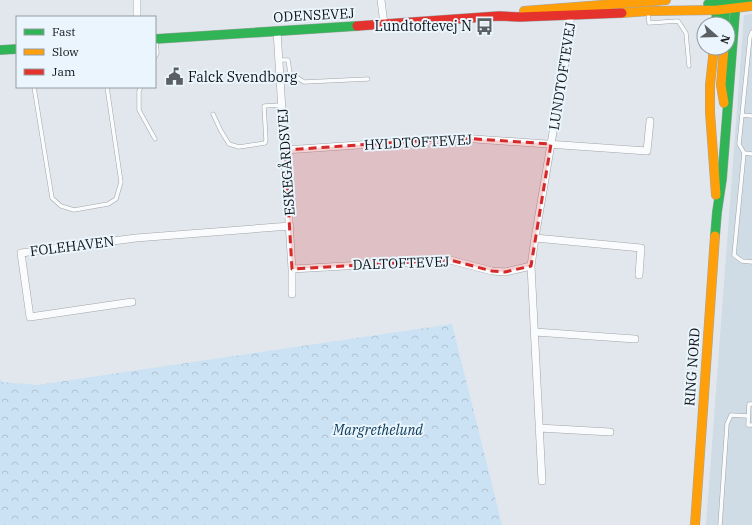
<svg xmlns="http://www.w3.org/2000/svg" width="752" height="525" font-family="'IBM Plex Serif',serif">
	<style>
		.built { fill: #cfdbe5 }
		.forest { fill: url(#forest-crowns) }
		.lines { fill: none; stroke-linecap: round; stroke-linejoin: round }
		.lane-casing { stroke: #a1a5a8; stroke-width: 4.5 }
		.street-casing { stroke: #a1a5a8; stroke-width: 8 }
		.fast-casing { stroke: #a1a5a8; stroke-width: 10 }
		.slow-casing { stroke: #a1a5a8; stroke-width: 10 }
		.jam-casing { stroke: #a1a5a8; stroke-width: 10 }
		.lane { stroke: #fafbfc; stroke-width: 3.5 }
		.street { stroke: #fafbfc; stroke-width: 7 }
		.fast { stroke: #30b455; stroke-width: 9 }
		.slow { stroke: #ff9f0a; stroke-width: 9 }
		.jam { stroke: #e5322d; stroke-width: 9 }
		.marked { fill: #d62828; fill-opacity: 0.2; stroke: #d62828; stroke-width: 3; stroke-dasharray: 8 5; stroke-linejoin: round }
		.labels { text-anchor: middle; stroke-width: 4; stroke-linejoin: round; paint-order: stroke }
		.street-label { font-size: 14px; fill: #121619; stroke: #eaf5fd }
		.poi-label { font-size: 14px; fill: #121619; stroke: #eaf5fd; text-anchor: end }
		.park-label { font-size: 14px; font-style: italic; fill: #0c3a57; stroke: #eaf5fd }
	</style>
	<defs>
		<pattern id="forest-crowns" width="20" height="18" patternUnits="userSpaceOnUse"><rect width="20" height="18" fill="#cbe2f4"/><path d="M2 6a3 3 0 1 1 6 0M12 15a3 3 0 1 1 6 0" fill="none" stroke="#adc1d1"/></pattern>
	</defs>
	<rect width="100%" height="100%" fill="#e1e7ec"/>
	<path class="built" d="M 752,14 L 752,525 L 706,525 L 744,15 Z"/>
	<path class="forest" d="M 452,324 L 502,525 L 0,525 L 0,378 L 2,382 L 37,385 Z"/>
	<g class="lines">
		<defs>
			<path id="lane" d="M 648,11 L 649,23 L 678,21 L 686,33 L 689,66
				M 752,32 L 750,37 L 739,144 L 744,153 L 734,255 L 742,261 L 752,262
				M 155,57 L 157,53 L 156,40
				M 279,60 L 288,60 L 290,73 L 304,82 L 368,79
				M 34,87 L 52,198 L 61,206 L 74,210 L 108,204 L 116,199 L 121,182 L 107,87
				M 141,87 L 139,91 L 139,110 L 155,139
				M 213,114 L 221,131 L 229,144 L 239,147 L 265,143 L 266,140 L 264,106 L 282,105
				M 742,115 L 752,116
				M 744,153 L 752,154
				M 752,404 L 749,404 L 748,425 L 752,425
				M 720,525 L 727,424 L 731,415 L 748,416"/>
			<path id="street" d="M 137,0 L 137,17
				M 381,0 L 384,24
				M 277,31 L 292,269 L 292,294
				M 285,150 L 461,138 L 647,151 L 650,121
				M 535,238 L 641,248 L 639,275
				M 292,269 L 450,260 L 492,271 L 505,272 L 531,266
				M 132,302 L 30,317 L 21,253 L 136,238 L 290,226
				M 535,332 L 635,339
				M 539,428 L 610,432
				M 542,481 L 531,266 L 535,238 L 567,50 L 571,12"/>
			<path id="fast" d="M 730,2 L 748,0
				M 708,4 L 717,4 L 727,0
				M 725,4 L 725,24
				M 716,24 L 717,3
				M 155,39 L 357,26
				M 0,50 L 17,49
				M 715,236 L 717,212 L 722,179 L 736,0"/>
			<path id="slow" d="M 524,11 L 666,0
				M 622,13 L 648,11 L 717,10 L 752,6
				M 714,48 L 710,85 L 710,112 L 716,195
				M 724,48 L 721,85 L 724,103
				M 695,525 L 715,236"/>
			<path id="jam" d="M 357,26 L 499,16 L 520,17 L 622,13"/>
		</defs>
		<use href="#lane" class="lane-casing"/>
		<use href="#street" class="street-casing"/>
		<use href="#fast" class="fast-casing"/>
		<use href="#slow" class="slow-casing"/>
		<use href="#jam" class="jam-casing"/>
		<use href="#lane" class="lane"/>
		<use href="#street" class="street"/>
		<use href="#fast" class="fast"/>
		<use href="#slow" class="slow"/>
		<use href="#jam" class="jam"/>
	</g>
	<path class="marked" d="M 461,138 L 551,144 L 531,266 L 505,272 L 492,271 L 450,260 L 292,269 L 285,150 Z"/>
	<defs>
		<symbol id="bus-bare" viewBox="-9 -9 18 18"><path d="M-5-6H5V4H4V6H2V4H-2V6H-4V4H-5ZM-3.5-4V0h7V-4ZM-3.5 1.2v1.5H-2V1.2ZM2 1.2v1.5H3.5V1.2Z" fill="#5a5f63" stroke="#eaf5fd" stroke-width="2.5" paint-order="stroke"/></symbol>
		<symbol id="civic-bare" viewBox="-9 -9 18 18"><path d="M-.6-6.5H3V-4.5H.6V-3L4-1V1h2V6H-6V1h2V-1L-.6-3ZM-1.2 2.5V6h2.4V2.5Z" fill="#5a5f63" stroke="#eaf5fd" stroke-width="2.5" paint-order="stroke"/></symbol>
	</defs>
	<g fill-rule="evenodd">
		<use href="#bus-bare" x="472" y="14" width="25" height="25"/>
		<use href="#civic-bare" x="162" y="64" width="25" height="25"/>
	</g>
	<g class="labels">
		<g class="street-label">
			<text transform="translate(314 15) rotate(-3)" y="5">ODENSEVEJ</text>
			<text transform="translate(562 76) rotate(-81)" y="5">LUNDTOFTEVEJ</text>
			<text transform="translate(418 142) rotate(-3)" y="5">HYLDTOFTEVEJ</text>
			<text transform="translate(286 162) rotate(-94)" y="5">ESKEGÅRDSVEJ</text>
			<text transform="translate(72 246) rotate(-7)" y="5">FOLEHAVEN</text>
			<text transform="translate(401 263) rotate(-2)" y="5">DALTOFTEVEJ</text>
			<text transform="translate(692 367) rotate(-86)" y="5">RING NORD</text>
		</g>
		<g class="poi-label">
			<text x="472" y="31">Lundtoftevej N</text>
			<text x="188" y="82" text-anchor="start">Falck Svendborg</text>
		</g>
		<g class="park-label">
			<text x="378" y="435">Margrethelund</text>
		</g>
	</g>
	<rect x="16" y="16" width="140" height="72" fill="#eaf5fd" stroke="#949ca2"/>
	<rect x="24" y="29" width="20" height="6" fill="#30b455" stroke="#949ca2"/>
	<text x="52" y="36" font-size="12" fill="#121619">Fast</text>
	<rect x="24" y="49" width="20" height="6" fill="#ff9f0a" stroke="#949ca2"/>
	<text x="52" y="56" font-size="12" fill="#121619">Slow</text>
	<rect x="24" y="69" width="20" height="6" fill="#e5322d" stroke="#949ca2"/>
	<text x="52" y="76" font-size="12" fill="#121619">Jam</text>
	<g transform="translate(716 36) rotate(110)"><circle r="19" fill="#eaf5fd" stroke="#949ca2"/>
	<path d="M0-3L7 15L0 10L-7 15Z" fill="#5a5f63"/>
	<text y="-6" font-size="11" font-weight="bold" text-anchor="middle" fill="#121619">N</text>
	</g>
</svg>
